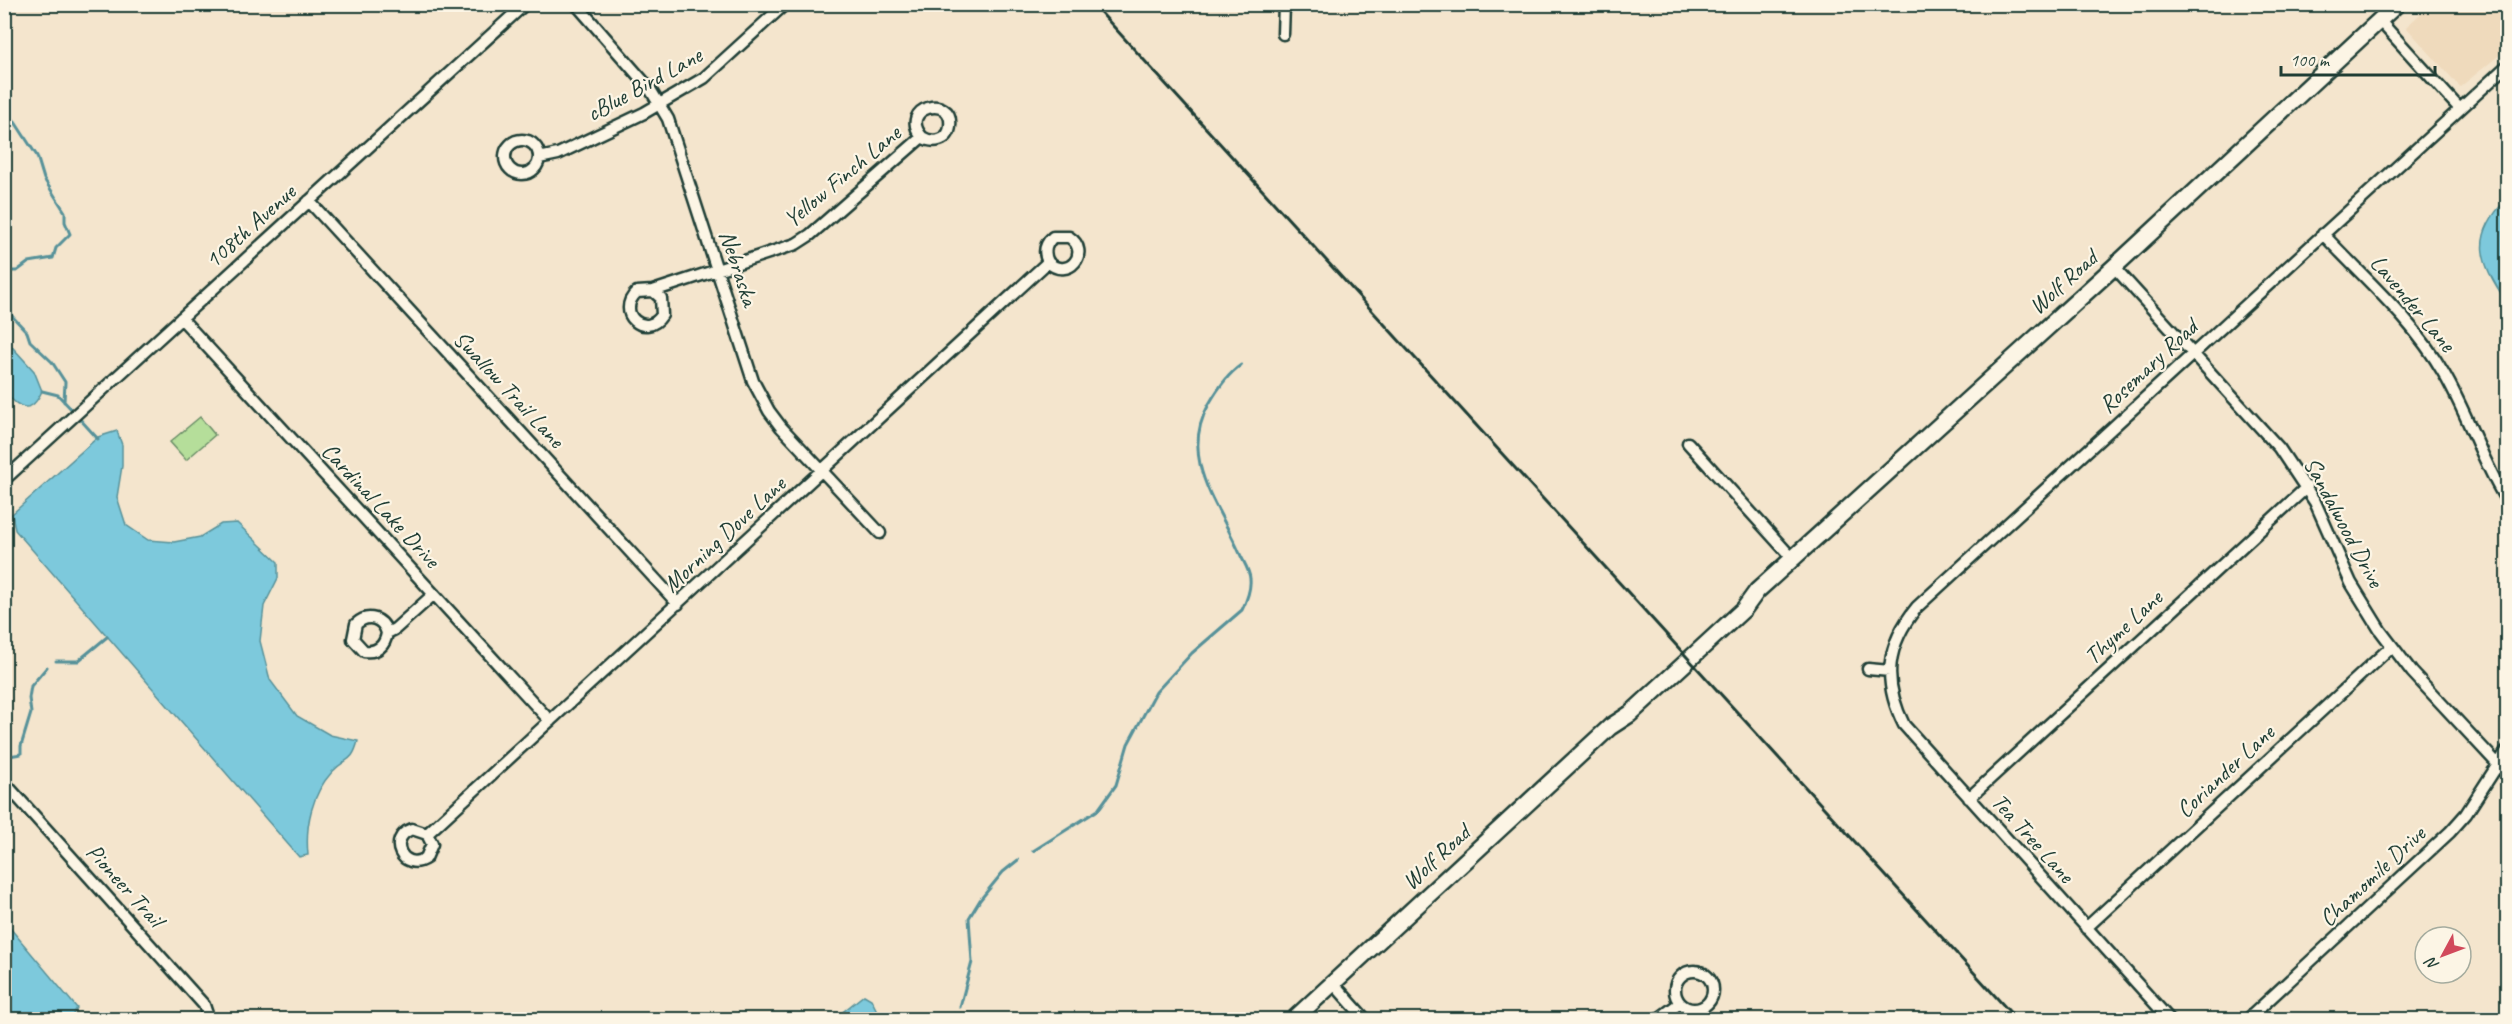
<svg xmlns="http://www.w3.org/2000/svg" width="2512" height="1024" font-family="Caveat,sans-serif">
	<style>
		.built { fill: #efdabc }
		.green { fill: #b5de9a; stroke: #6a8e67; stroke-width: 1.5 }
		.water { fill: #7dc9dc; stroke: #579199; stroke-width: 1.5 }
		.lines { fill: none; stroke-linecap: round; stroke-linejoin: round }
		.stream { stroke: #579199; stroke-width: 3 }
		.street-casing { stroke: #1f3d34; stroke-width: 15 }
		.secondary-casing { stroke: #1f3d34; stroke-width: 20 }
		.street { stroke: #fcf5e5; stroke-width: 10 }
		.secondary { stroke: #fcf5e5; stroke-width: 15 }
		.rail { stroke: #1f3d34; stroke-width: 3 }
		.labels { text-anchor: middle; stroke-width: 4.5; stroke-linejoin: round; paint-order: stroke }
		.street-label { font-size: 24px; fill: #1f3d34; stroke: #fcf5e5 }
	</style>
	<rect width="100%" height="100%" fill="#f4e5cd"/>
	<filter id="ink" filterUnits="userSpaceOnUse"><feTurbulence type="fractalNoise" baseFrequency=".0167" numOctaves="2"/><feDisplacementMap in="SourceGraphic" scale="12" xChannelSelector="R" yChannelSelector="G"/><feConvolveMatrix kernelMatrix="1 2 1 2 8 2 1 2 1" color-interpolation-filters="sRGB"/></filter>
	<g filter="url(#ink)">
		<path class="built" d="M 2430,5 L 2507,5 L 2507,58 L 2502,53 L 2460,87 L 2406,27 Z"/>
		<path class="green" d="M 200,417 L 215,435 L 186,460 L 170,442 Z"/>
		<path class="water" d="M 2507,199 L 2507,302 C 2479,263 2470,236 2507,199 Z
			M 4,338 L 34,371 L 42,391 C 31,416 19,408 5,393 Z
			M 117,431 L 122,445 L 122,466 L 117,497 L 126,525 L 148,540 L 174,542 L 200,537 L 221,524 L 237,523 L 278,562 L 278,578 L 264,606 L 260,641 L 270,680 L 297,716 L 330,735 L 358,741 C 352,764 346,757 332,772 C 312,794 305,825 308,855 L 299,857 L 15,530 L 12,514 L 98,437 Z
			M 5,922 L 77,1008 L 70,1019 L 5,1019 Z
			M 864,995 L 871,999 L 881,1019 L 834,1019 Z"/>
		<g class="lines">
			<path class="stream" d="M 4,105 L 37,156 L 44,179 L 65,212 L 65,222 L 70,234 L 56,248 L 53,258 L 29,262 L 17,271 L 11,271 L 10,275 L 4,278
				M 4,291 L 11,315 L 27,332 L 30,341 L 52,362 L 65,382 L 64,402
				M 42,391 L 58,395 L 74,412
				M 78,417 L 98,439
				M 56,661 L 78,661 L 107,637
				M 9,756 L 21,754 L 21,746 L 31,713 L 29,698 L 31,686 L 47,667
				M 1033,851 L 1098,810 L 1116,785 L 1128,744 L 1156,692 L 1192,653 L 1242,610 C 1246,602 1251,589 1250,579 C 1250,571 1243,561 1240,554 C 1219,505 1178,459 1209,404 C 1217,390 1228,374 1241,365
				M 960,1007 L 972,962 L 969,918 L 980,900 L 1003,872 L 1018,860
				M 950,1020 L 954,1014"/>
			<defs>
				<path id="street" d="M 576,4 L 650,89 L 668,119 L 753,381 L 769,411 L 781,427 L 880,533
					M 2380,21 L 2459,108
					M 1283,34 L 1284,4
					M505 157a17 17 0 1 1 34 0a17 17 0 1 1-34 0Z
					M 539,158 L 558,154 L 644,113 L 704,78 L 785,4
					M 309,201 L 678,604
					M 2323,234 C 2364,278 2413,320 2443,372 C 2468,414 2482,462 2508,503
					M 2114,267 L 2279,448 L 2315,502 L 2351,583 L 2380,630 L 2412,672 L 2508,775
					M 653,291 L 661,298 L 662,315 C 646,340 614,313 637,292 L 653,291 L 796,244 L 810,235 L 922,137 C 933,144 949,141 950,126 C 954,93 897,107 922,137
					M 181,318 L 550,721
					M 1688,443 L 1793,559
					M 4,480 L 525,4
					M 387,633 C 383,618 368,613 356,624 L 353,639 L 364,651 C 377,653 385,646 387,633 L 395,629 L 434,594
					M 1868,669 L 1890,671
					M 4,782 L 204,1005 L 209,1020
					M 1969,798 L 2307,487
					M 427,834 L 412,829 C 386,838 403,873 426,858 L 432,844 L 427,834 L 1048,262 C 1068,281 1092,252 1069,237 L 1053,237 C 1045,244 1043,252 1048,262
					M 2086,928 L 2392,646
					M1675 990a19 19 0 1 1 38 0a19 19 0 1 1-38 0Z
					M 1333,983 L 1366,1020
					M 1657,1020 L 1680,1003
					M 2170,1020 L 1904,725 C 1882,681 1886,645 1917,607 L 2508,65
					M 2247,1020 L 2450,832 L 2466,814 L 2508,749"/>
				<path id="secondary" d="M 1293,1020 L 1610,727 L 1630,714 L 1744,609 L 1757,591 L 2114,267 L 2397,4"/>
			</defs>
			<use href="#street" class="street-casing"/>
			<use href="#secondary" class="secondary-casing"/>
			<use href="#street" class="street"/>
			<use href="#secondary" class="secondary"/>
			<path class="rail" d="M 1093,4 L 2017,1020"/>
		</g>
	</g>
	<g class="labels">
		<g class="street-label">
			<text transform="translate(644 84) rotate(-29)" y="8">cBlue Bird Lane</text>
			<text transform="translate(842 176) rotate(-40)" y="8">Yellow Finch Lane</text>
			<text transform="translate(250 226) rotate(-42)" y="8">108th Avenue</text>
			<text transform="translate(739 268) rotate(72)" y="8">Nebraska</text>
			<text transform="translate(2063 282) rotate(-42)" y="8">Wolf Road</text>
			<text transform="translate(2413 303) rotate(50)" y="8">Lavender Lane</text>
			<text transform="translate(2148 366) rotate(-43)" y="8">Rosemary Road</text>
			<text transform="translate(509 389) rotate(47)" y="8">Swallow Trail Lane</text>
			<text transform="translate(381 505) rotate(47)" y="8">Cardinal Lake Drive</text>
			<text transform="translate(2344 522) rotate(62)" y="8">Sandalwood Drive</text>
			<text transform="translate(724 534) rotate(-43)" y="8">Morning Dove Lane</text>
			<text transform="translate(2123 627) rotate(-43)" y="8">Thyme Lane</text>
			<text transform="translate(2225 771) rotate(-43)" y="8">Coriander Lane</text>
			<text transform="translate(2033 838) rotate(48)" y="8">Tea Tree Lane</text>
			<text transform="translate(1436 857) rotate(-43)" y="8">Wolf Road</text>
			<text transform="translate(2372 876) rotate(-43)" y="8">Chamomile Drive</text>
			<text transform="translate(125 885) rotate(48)" y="8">Pioneer Trail</text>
		</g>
	</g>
	<rect width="2512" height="1024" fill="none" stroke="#fcf5e5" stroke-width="24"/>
	<rect x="12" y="12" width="2488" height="1000" fill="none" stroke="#1f3d34" stroke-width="2" filter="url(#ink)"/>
	<g transform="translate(2443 955) rotate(229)"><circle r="28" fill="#fcf5e5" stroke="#a4ab9e" stroke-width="1.5"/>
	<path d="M0-4.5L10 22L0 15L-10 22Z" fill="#d1495b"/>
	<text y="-9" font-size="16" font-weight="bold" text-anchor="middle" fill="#1f3d34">N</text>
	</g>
	<path d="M2281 66v9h154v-9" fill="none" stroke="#1f3d34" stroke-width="3"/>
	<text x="2290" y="66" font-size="18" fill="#1f3d34" stroke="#fcf5e5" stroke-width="4.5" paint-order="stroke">100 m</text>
</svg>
